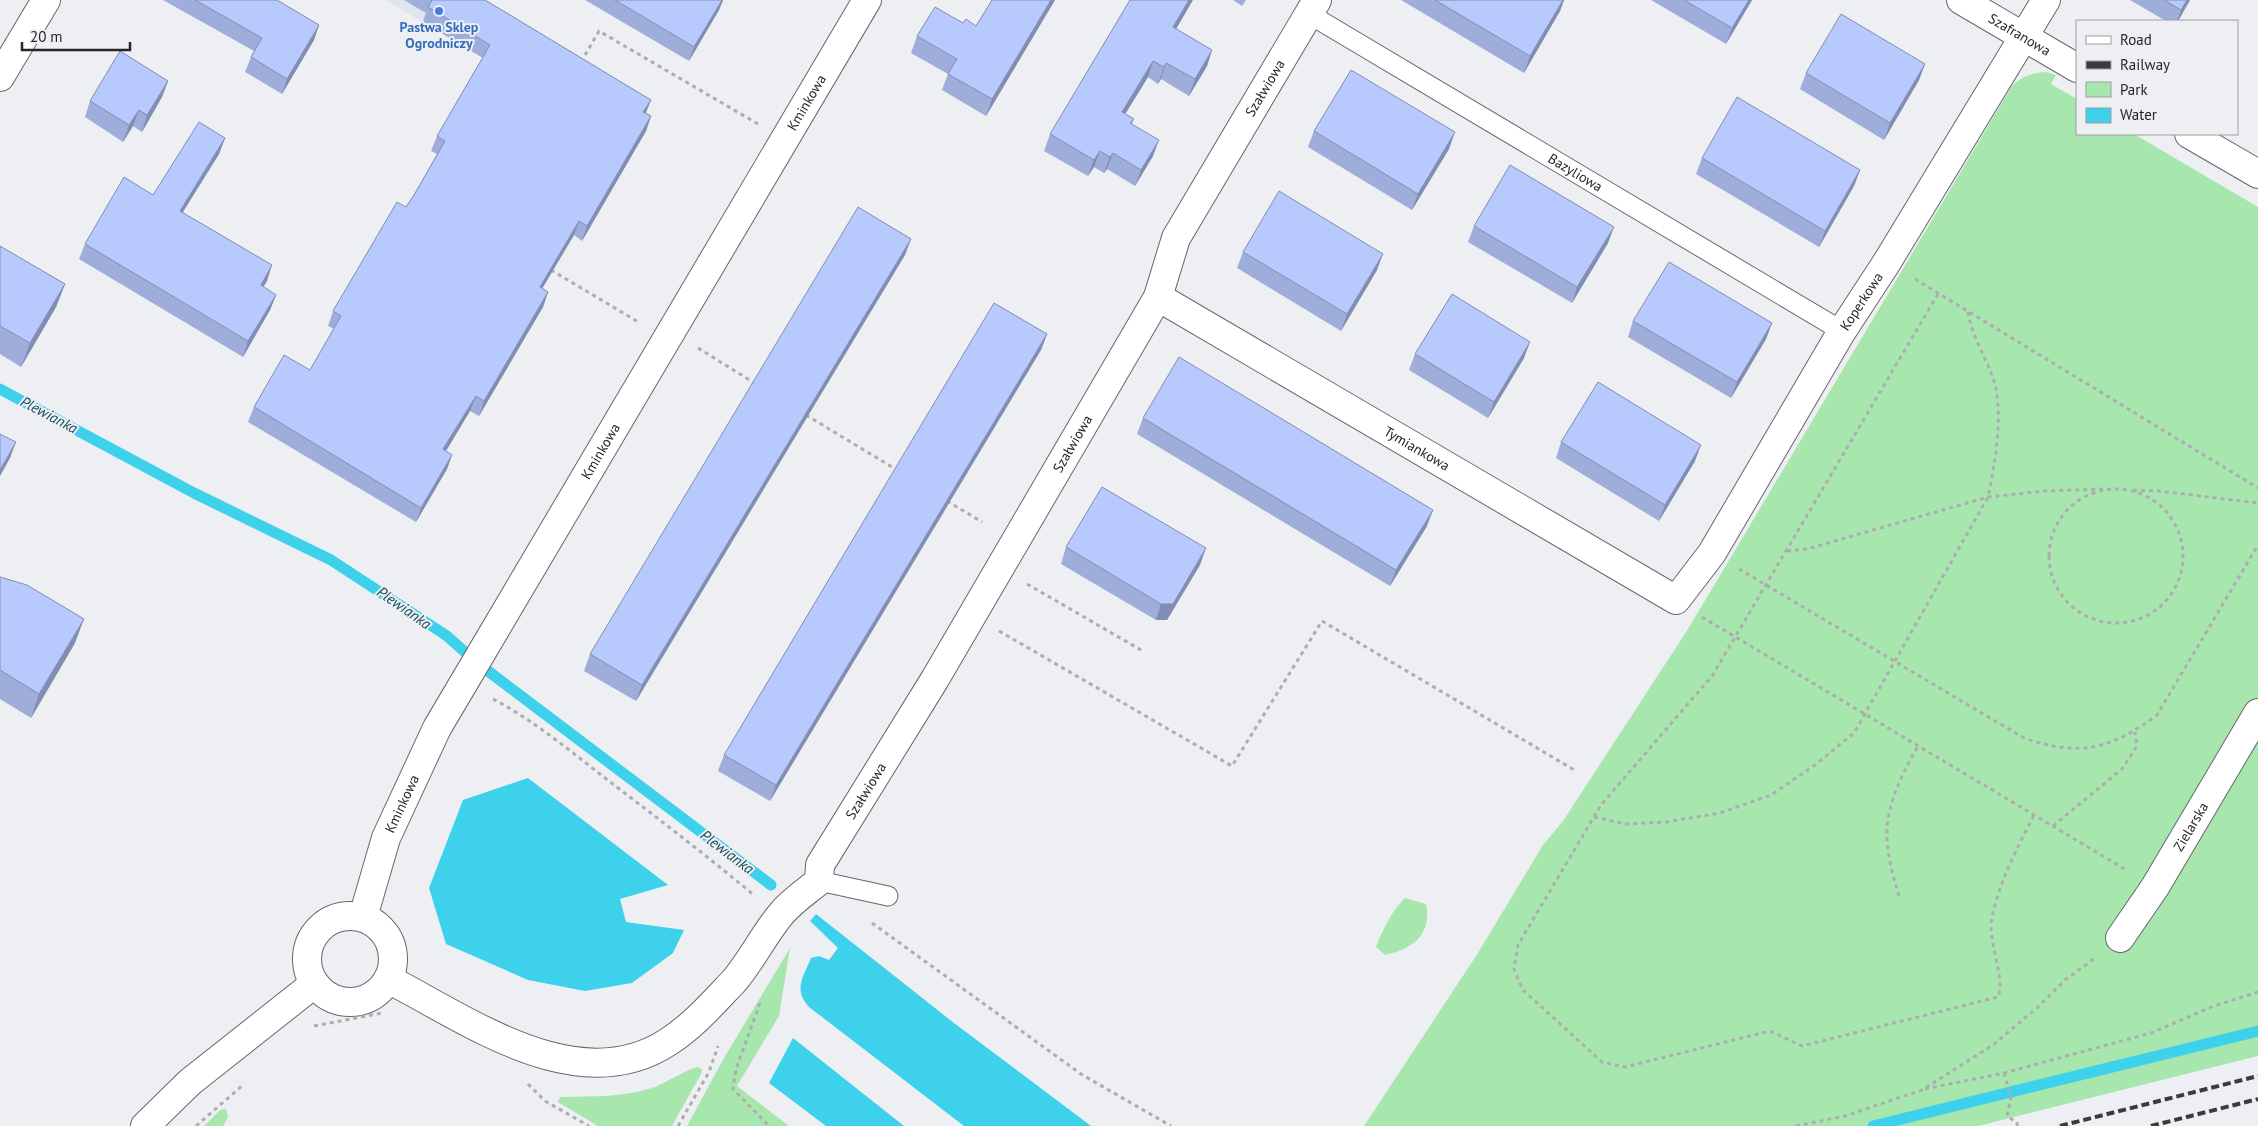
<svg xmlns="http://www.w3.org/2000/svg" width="2258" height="1126" font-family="'PT Sans',sans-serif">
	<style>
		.built { fill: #e0e4ef }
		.green { fill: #a7e7ae }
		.water { fill: #3ed1ec }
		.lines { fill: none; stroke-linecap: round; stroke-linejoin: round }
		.stream { stroke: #3ed1ec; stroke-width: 11 }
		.service-casing { stroke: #66676b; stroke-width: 21 }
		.minor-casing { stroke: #66676b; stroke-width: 30 }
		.tertiary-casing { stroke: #66676b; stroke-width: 30 }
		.path { stroke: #adadb1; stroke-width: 3; stroke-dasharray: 4 4; stroke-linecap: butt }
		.service { stroke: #fff; stroke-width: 19 }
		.minor { stroke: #fff; stroke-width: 28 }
		.tertiary { stroke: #fff; stroke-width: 28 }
		.rail { stroke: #3b3b3e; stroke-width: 4; stroke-dasharray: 8 4; stroke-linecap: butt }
		.wall { fill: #9eadda }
		.shaded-wall { fill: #818db1 }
		.building { fill: #b8c9fd; stroke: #818db1 }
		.shop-dot { fill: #3f7fe0; stroke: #eeeff3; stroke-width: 2 }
		.labels { text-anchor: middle; stroke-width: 4; stroke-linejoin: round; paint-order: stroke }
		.shop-label { font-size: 14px; font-weight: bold; fill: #366cbe; stroke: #eeeff3 }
		.street-label { font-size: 14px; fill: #252527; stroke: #eeeff3 }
		.water-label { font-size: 15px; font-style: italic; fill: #114f5a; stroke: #eeeff3 }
	</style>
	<rect width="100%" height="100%" fill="#eeeff3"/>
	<path class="built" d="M 386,0 L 480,0 L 455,42 Z"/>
	<path class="green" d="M 2046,72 L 2056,75 L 2051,84 L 2077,99 L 2077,134 L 2134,134 L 2258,207 L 2258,1056 L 1978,1126 L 1364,1126 L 1476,956 L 1543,845 L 1563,821 L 1688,629 L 2012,86 C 2022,76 2032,73 2046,72 Z
		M 1405,898 L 1426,904 C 1432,935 1413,949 1385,955 L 1376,947 C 1383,929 1391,912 1405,898 Z
		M 790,948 L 779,1016 L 737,1086 L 789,1126 L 687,1126 L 724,1058 Z
		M 697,1067 L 702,1069 L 701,1074 L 672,1126 L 598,1126 L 558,1102 L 560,1097 C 592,1096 623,1098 655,1087 C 669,1081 682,1072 697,1067 Z
		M 226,1109 L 228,1117 L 223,1126 L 204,1126 L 220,1110 Z"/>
	<path class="water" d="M 528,778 L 668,885 L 620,899 L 626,922 L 684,930 L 673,953 L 632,983 L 585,991 L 528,980 L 446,944 L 429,888 L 463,800 Z
		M 816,914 L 954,1023 L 1091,1126 L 964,1126 L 809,1007 C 793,989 803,978 811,958 L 819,956 L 829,960 L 838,948 L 810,921 Z
		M 793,1038 L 904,1126 L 826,1126 L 769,1083 Z"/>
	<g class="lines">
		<path class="stream" d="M 0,389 L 194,493 L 331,560 L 447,636 L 476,662 L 771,885
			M 1873,1126 L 2258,1031"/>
		<defs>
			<g id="service">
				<path id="s1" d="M 1309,14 L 1842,331"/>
				<path d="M 819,881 L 888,896"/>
			</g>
			<g id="minor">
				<path id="s2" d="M 1961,0 L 2077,68"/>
				<path d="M 2189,134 L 2258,174"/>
				<path id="s3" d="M 1158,297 L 1676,600 L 1712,553 L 1842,331 L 1887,262 L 2046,0"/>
				<circle cx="350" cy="959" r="43"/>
				<path id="s4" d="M 363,917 L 386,838 L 437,728 L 867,0"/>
				<path id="s5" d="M 2120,938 L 2155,887 L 2258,713"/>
				<path id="s6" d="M 388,979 C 468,1020 578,1101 668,1042 C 693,1026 713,1003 734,981 C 752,960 764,934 782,913 C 792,901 807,891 819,881 L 820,865 L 935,679 L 1158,297 L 1176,238 L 1317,0"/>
				<path d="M 145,1126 L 190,1082 L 314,984"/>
			</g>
			<path id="tertiary" d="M 0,77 L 46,0"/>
		</defs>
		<use href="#service" class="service-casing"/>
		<use href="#minor" class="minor-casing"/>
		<use href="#tertiary" class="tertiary-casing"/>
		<path class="path" d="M 581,62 L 599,31 L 758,124
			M 551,270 L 640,323
			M 1915,279 L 2258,488
			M 1938,294 L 1712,676 L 1601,805 L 1518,945 L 1514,969 L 1523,990 L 1602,1062 L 1625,1067 L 1770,1031 L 1802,1046 L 1998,997 C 2006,978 1987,941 1992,918 C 1999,881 2018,847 2034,815
			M 698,348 L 756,384
			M 806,415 L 897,470
			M2049 556a67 67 0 1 1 134 0a67 67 0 1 1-134 0Z
			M 2133,490 L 2159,491 L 2258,503
			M 947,501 L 982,522
			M 1787,551 L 1807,549 L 1988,497 L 2045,491 L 2103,489
			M 1739,569 L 2024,738 C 2079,757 2110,750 2157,715 L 2258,545
			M 1027,584 L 1141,650
			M 1702,617 L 2128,871
			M 999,631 L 1232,766 L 1322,621 L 1576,771
			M 493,699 C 533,720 569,750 605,778 C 656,817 706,855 755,896
			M 1594,817 L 1626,824 L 1666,822 L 1720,813 L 1771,795 L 1815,765 L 1854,733 L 1988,497 C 1995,463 2002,424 1996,389 C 1991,364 1972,340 1968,312
			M 2053,826 L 2122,769 L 2137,746 L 2135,732
			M 1899,896 C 1892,872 1884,845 1888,820 C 1892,793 1905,769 1918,746
			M 872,923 L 1081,1074 L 1171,1126
			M 760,1003 L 736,1069 L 733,1089 L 769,1126
			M 314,1026 L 382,1013
			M 2004,1073 L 2011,1097 L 2007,1116 L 2017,1123 L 2017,1126
			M 528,1084 L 545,1101 L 589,1126
			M 1925,1089 L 2004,1073 L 2151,1033 L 2214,1006 L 2258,992
			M 196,1126 L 243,1085
			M 678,1126 L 709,1072 L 718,1046
			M 1796,1126 L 1845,1116 L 1922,1090 L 1993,1045 L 2038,1007 L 2065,980 L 2095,958"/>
		<use href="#service" class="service"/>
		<use href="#minor" class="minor"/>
		<use href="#tertiary" class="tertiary"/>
		<path class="rail" d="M 2060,1126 L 2258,1076
			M 2151,1126 L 2258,1099"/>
	</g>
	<path class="wall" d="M 163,0 L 277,0 L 319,25 L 314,40 L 282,94 L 245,72 L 251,57 L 254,51 Z
		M 404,0 L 485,0 L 651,100 L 646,113 L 651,116 L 646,131 L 582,241 L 574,235 L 542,289 L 548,292 L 543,307 L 479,416 L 470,411 L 446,451 L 452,455 L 447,469 L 416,522 L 248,422 L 254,407 L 310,370 L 334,329 L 328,326 L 333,311 L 414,195 L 437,154 L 431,151 L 437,136 L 483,58 L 423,22 L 426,13 Z
		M 585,0 L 723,0 L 719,10 L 689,61 Z
		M 992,0 L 1055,0 L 986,116 L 942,90 L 948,74 L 911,53 L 917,36 L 963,23 L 976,26 Z
		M 1233,0 L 1246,0 L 1242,6 Z
		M 1401,0 L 1564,0 L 1560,11 L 1524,73 Z
		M 1651,0 L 1752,0 L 1726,44 Z
		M 2130,0 L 2190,0 L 2178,21 L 2166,21 Z
		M 1176,29 L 1212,50 L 1207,66 L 1189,96 L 1161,79 L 1158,84 L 1148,77 L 1125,114 L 1134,119 L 1132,124 L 1153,156 L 1135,186 L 1107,169 L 1104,173 L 1094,167 L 1088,176 L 1044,151 L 1050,134 Z
		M 1925,64 L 1919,80 L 1884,140 L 1800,89 L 1806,73 Z
		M 168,81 L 162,97 L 142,132 L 133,126 L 123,142 L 85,117 L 90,101 Z
		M 1314,131 L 1449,149 L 1412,210 L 1308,147 Z
		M 225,138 L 219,154 L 183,212 L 267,281 L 263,287 L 276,295 L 270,310 L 243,357 L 79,259 L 85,244 L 153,195 Z
		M 1702,158 L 1860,170 L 1854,186 L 1819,247 L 1696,174 Z
		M 1474,226 L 1608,243 L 1572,303 L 1468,242 Z
		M 0,246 L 65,284 L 56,307 L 21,367 L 0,354 Z
		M 1243,252 L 1377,270 L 1341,331 L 1237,268 Z
		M 905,255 L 636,701 L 584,671 L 590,654 Z
		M 1633,321 L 1772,323 L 1766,339 L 1731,398 L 1628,337 Z
		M 1047,334 L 1041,350 L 770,801 L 718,771 L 724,755 Z
		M 1415,354 L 1524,358 L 1488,418 L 1409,370 Z
		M 1143,418 L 1427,526 L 1390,586 L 1137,434 Z
		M 1561,442 L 1695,461 L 1659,521 L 1556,458 Z
		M 1066,547 L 1200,565 L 1167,620 L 1156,620 L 1061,564 Z
		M 0,577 L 75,643 L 31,718 L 0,699 Z"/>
	<path class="shaded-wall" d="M 722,0 L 723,0 L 719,10 L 689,61 L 694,47 Z
		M 1051,0 L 1055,0 L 986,116 L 992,99 Z
		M 1189,0 L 1193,0 L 1168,43 L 1173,27 Z
		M 1563,0 L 1564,0 L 1560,11 L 1524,73 L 1530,56 Z
		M 1749,0 L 1752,0 L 1726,44 L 1732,28 Z
		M 2187,0 L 2190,0 L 2178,21 L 2177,21 L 2181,10 Z
		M 319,25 L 314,40 L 282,94 L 287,79 Z
		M 1212,50 L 1207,66 L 1189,96 L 1195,79 Z
		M 1153,61 L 1148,77 L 1116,129 L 1122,112 Z
		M 1166,63 L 1161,79 L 1158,84 L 1164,67 Z
		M 1925,64 L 1919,80 L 1884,140 L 1890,123 Z
		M 168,81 L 162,97 L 142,132 L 147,115 Z
		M 651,100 L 645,114 L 643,112 Z
		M 139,110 L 133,126 L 123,142 L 129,125 Z
		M 651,116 L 646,131 L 582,241 L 587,226 Z
		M 1455,132 L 1449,149 L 1412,210 L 1418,194 Z
		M 225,138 L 219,154 L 174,226 L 180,211 Z
		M 1159,140 L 1153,156 L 1135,186 L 1141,170 Z
		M 1100,151 L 1094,167 L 1088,176 L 1094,160 Z
		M 1113,153 L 1107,169 L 1104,173 L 1110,157 Z
		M 1860,170 L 1854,186 L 1819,247 L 1825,231 Z
		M 579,221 L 574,235 L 534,302 L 540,287 Z
		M 1614,227 L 1608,243 L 1572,303 L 1577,287 Z
		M 911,239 L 905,255 L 636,701 L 642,685 Z
		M 1383,254 L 1377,270 L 1341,331 L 1347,314 Z
		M 272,265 L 267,281 L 255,301 L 261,285 Z
		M 65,284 L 56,307 L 21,367 L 30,343 Z
		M 548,292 L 543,307 L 479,416 L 484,401 Z
		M 276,295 L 270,310 L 243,357 L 248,341 Z
		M 1772,323 L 1766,339 L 1731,398 L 1737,382 Z
		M 1047,334 L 1041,350 L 770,801 L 776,785 Z
		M 1530,342 L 1524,358 L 1488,418 L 1494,402 Z
		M 476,396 L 470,411 L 438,464 L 443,449 Z
		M 16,442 L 10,458 L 0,476 L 0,470 Z
		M 1701,445 L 1695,461 L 1659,521 L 1665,505 Z
		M 452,455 L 447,469 L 416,522 L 421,508 Z
		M 1433,510 L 1427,526 L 1390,586 L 1396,570 Z
		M 1206,548 L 1200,565 L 1167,620 L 1156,620 L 1161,604 Z
		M 84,619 L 75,643 L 31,718 L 39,694 Z"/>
	<path class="building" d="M 195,0 L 277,0 L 319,25 L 287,79 L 251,57 L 262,38 Z
		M 432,0 L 485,0 L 651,100 L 643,112 L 651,116 L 587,226 L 579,221 L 540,287 L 548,292 L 484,401 L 476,396 L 443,449 L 452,455 L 421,508 L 254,407 L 284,355 L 310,370 L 341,316 L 333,311 L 397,202 L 406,207 L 414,195 L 445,141 L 437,136 L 490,45 L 428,7 Z
		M 615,0 L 722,0 L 694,47 Z
		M 992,0 L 1051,0 L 992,99 L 948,74 L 957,59 L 917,36 L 935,7 L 963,23 L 966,19 L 976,26 Z
		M 1130,0 L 1189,0 L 1173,27 L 1212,50 L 1195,79 L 1166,63 L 1164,67 L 1153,61 L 1122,112 L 1134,119 L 1130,123 L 1159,140 L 1141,170 L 1113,153 L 1110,157 L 1100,151 L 1094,160 L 1050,134 Z
		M 1435,0 L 1563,0 L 1530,56 Z
		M 1684,0 L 1749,0 L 1732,28 Z
		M 2164,0 L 2187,0 L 2181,10 Z
		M 1841,14 L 1925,64 L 1890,123 L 1806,73 Z
		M 120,51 L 168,81 L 147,115 L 139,110 L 129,125 L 90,101 Z
		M 1351,70 L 1455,132 L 1418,194 L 1314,131 Z
		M 1737,97 L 1860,170 L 1825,231 L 1702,158 Z
		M 199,122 L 225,138 L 180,211 L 272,265 L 261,285 L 276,295 L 248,341 L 85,244 L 124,177 L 153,195 Z
		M 1510,165 L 1614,227 L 1577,287 L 1474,226 Z
		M 1279,191 L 1383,254 L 1347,314 L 1243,252 Z
		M 858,207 L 911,239 L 642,685 L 590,654 Z
		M 0,246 L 65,284 L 30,343 L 0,326 Z
		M 1669,262 L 1772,323 L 1737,382 L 1633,321 Z
		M 1452,294 L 1530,342 L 1494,402 L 1415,354 Z
		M 994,303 L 1047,334 L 776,785 L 724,755 Z
		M 1179,357 L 1433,510 L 1396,570 L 1143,418 Z
		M 1598,382 L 1701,445 L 1665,505 L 1561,442 Z
		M 0,434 L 16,442 L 0,470 Z
		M 1102,487 L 1206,548 L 1173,604 L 1161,604 L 1066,547 Z
		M 0,577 L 27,585 L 84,619 L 39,694 L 0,670 Z"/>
	<circle class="shop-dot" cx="439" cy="11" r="5"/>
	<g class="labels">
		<g class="shop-label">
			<text x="439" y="32">Pastwa Sklep<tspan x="439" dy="16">Ogrodniczy</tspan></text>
		</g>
		<g class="street-label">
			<text dy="5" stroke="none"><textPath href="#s2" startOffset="68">Szafranowa</textPath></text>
			<text dy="5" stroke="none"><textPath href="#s6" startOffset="1438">Szałwiowa</textPath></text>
			<text dy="5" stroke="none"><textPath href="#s4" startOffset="930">Kminkowa</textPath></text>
			<text dy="5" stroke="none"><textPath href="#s1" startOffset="310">Bazyliowa</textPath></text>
			<text dy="5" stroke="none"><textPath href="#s3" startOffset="952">Koperkowa</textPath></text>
			<text dy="5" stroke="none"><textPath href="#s6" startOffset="1032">Szałwiowa</textPath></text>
			<text dy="5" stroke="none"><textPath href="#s3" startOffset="300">Tymiankowa</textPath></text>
			<text dy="5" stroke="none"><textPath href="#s4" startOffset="525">Kminkowa</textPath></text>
			<text dy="5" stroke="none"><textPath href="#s6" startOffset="628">Szałwiowa</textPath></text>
			<text dy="5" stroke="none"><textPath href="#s4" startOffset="120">Kminkowa</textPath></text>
			<text dy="5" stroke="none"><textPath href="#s5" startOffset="132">Zielarska</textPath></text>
		</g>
		<g class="water-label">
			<text transform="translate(49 415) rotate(28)" y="5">Plewianka</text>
			<text transform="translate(404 608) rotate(35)" y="5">Plewianka</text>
			<text transform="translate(727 852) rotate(37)" y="5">Plewianka</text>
		</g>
	</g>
	<rect x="2076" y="20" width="162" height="115" fill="#eeeff3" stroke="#9e9ea1"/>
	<rect x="2086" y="36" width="25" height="8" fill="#ffffff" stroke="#9e9ea1"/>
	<text x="2120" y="45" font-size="15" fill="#252527">Road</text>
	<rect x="2086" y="61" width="25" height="8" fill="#3b3b3e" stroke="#9e9ea1"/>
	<text x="2120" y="70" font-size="15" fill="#252527">Railway</text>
	<rect x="2086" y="82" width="25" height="15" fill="#a7e7ae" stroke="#9e9ea1"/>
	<text x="2120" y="95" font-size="15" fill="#252527">Park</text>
	<rect x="2086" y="108" width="25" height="15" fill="#3ed1ec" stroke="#9e9ea1"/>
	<text x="2120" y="120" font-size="15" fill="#252527">Water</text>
	<path d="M22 42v8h108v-8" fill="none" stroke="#252527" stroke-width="2.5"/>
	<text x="30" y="42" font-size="15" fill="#252527" stroke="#eeeff3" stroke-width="4" paint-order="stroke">20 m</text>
</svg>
